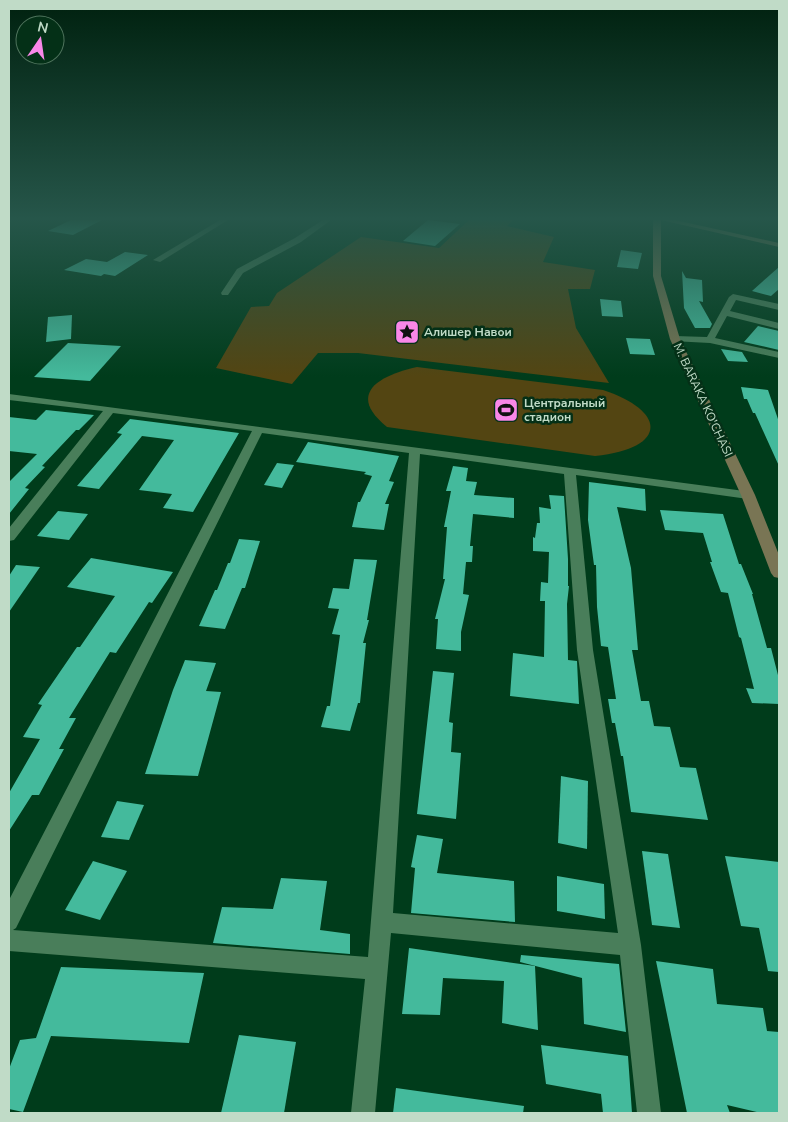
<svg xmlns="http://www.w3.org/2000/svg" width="788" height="1122" font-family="'Nunito Sans',sans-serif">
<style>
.green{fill:#534512}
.building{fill:#44ba9c}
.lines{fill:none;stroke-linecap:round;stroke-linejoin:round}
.street{fill:#497e5a;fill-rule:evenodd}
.secondary{fill:#797554;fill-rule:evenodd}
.labels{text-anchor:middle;stroke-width:5;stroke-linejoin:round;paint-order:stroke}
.far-poi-label{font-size:12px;font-weight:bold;fill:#c0dbc7;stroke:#043017;text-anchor:start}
.far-street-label{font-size:12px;fill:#c0dbc7;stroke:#043017}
</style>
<rect width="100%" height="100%" fill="#003c1b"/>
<!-- green -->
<g class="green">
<path d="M469 220H513L507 226 554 237 543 262 595 270 590 289H568L576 328 609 383 358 353H318L292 384 216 368 251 307 269 306 277 293 361 237 439 248Z"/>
<path d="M417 367 603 390C669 412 666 449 595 456L387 427C345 393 381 375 417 367Z"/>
</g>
<!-- building -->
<g class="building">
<path d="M71 220H102L73 235 48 231Z"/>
<path d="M428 220 460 224 435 246 403 241Z"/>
<path d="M621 250 642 253 638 269 617 267Z"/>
<path d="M125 252 148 255 115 276 104 274 101 276 64 270 86 259 107 262Z"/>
<path d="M779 267V289L771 296 752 291Z"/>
<path d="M682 271 686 278 702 280 703 302 699 301 712 324 710 328H695L684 308Z"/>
<path d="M600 299 621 301 623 317 602 316Z"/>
<path d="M72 315 71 339 46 342 48 317Z"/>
<path d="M758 326 779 331V350L744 342Z"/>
<path d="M626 338 650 339 655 355 630 354Z"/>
<path d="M68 343 121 346 90 381 34 377Z"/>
<path d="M721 349 742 352 748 362 728 361Z"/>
<path d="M741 387 768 390 779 422V466L755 413H753L747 399H744Z"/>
<path d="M46 410 94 415 79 430H76L42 466 45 467 25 488 29 489 9 514V482L37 454 9 451V417L36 420Z"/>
<path d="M130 419 239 433 193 512 163 508 172 494 139 490 174 440 142 436 99 489 77 486 122 434 117 433Z"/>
<path d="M308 442 399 456 389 481 394 482 385 504H389L384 530 352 527 358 502H360L372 476 364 474 366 472 296 462Z"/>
<path d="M277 463 294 465 282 488 264 485Z"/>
<path d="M453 466 468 468 466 481 477 482 474 495 514 498V518L473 514 470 546H473L472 562H466L463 594 469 595 461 632V651L436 649 438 619H435L445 579H443L447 527H444L451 491H446Z"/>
<path d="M589 482 645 489 646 511 617 507 631 568 638 650H632L641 701H649L654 726 670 727 680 767 696 768 708 820 631 812 623 756H621L615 723H612L608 699H616L608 647 601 646 597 607 596 565H594L588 520Z"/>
<path d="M549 495 564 496 568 559V586H569L567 604 568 660 577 661 579 704 510 696 513 653 544 657 545 601H540L541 582 548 583 549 552 533 551V537L535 538 537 523H540L539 507 551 509Z"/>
<path d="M660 510 723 514 739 564H741L753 594H752L767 648H771L779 679V704L752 703 746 688 754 689 741 638 739 637 728 593 721 592 710 562H712L703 533 665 530Z"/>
<path d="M58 511 88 514 69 540 37 536Z"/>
<path d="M239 539 260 541 245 588H242L225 629 199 626 215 590H217L228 563H230Z"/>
<path d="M91 558 173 572 152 603 149 602 116 653 110 652 69 718H76L59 749H64L39 795H32L9 831V793L40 739 23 737 42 705 38 704 77 647H80L115 596 67 587Z"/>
<path d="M354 559 377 560 367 620H369L363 643H366L360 703H358L350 731 321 727 327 706H330L340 635 332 634 339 609 328 608 333 588 349 589Z"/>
<path d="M16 565 40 567 9 612V576Z"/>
<path d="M185 660 216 663 206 691 221 692 198 776 145 774 173 690Z"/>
<path d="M433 671 454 673 449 722 453 723 451 752 461 753 456 819 417 814Z"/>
<path d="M561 776 588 781 587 849 558 843Z"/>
<path d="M117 801 144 805 129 840 101 837Z"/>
<path d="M417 835 443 839 437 873 514 881 515 922 411 913 415 868 411 867Z"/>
<path d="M642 851 668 854 680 928 652 925Z"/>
<path d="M725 856 779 862V972L768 971 759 928 741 926Z"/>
<path d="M93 861 127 871 100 920 65 910Z"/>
<path d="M557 876 604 884 605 919 557 911Z"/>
<path d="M281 878 327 881 320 930 350 934V954L213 943 222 907 273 909Z"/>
<path d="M409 948 535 966 538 1030 502 1023 504 981 443 978 440 1015 402 1014Z"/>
<path d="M521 955 619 964 626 1032 584 1024 582 978 520 962Z"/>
<path d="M656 961 713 969 717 1004 763 1008 767 1031 779 1032V1113H761L727 1105 730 1113H687Z"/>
<path d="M61 967 204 973 189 1043 51 1036 23 1112 9 1109V1069L20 1040 36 1038Z"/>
<path d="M239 1035 296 1042 284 1113H221Z"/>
<path d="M541 1045 628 1056 632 1113H603L601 1094 546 1084Z"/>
<path d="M396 1088 524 1106 523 1113H393Z"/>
</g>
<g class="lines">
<!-- street -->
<g class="street">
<path d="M220 220H228L160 262 153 260Z"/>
<path d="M323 220H331L301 242 243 273 228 295H222L221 293 237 269 295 238Z"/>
<path d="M733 294 779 304V310L736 300 730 311 779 323V329L727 316 715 338 779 352V358L710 343 672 341V337L675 336 707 337 729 297Z"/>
<path d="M9 394 752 492 754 495 748 499 576 475 593 650 641 945 661 1113H637L620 955 391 933 375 1113H351L365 979 9 951V900L252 431 113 413 14 540 9 541V528L103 411 9 400ZM262 433 409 453 368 957 13 930 16 928ZM420 454 564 474 577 650 618 933 393 913Z"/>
</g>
<!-- secondary -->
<g class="secondary">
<path d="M653 220H661V276L680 339 755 495 779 555V578L774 577 771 573 741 495 670 339 653 276Z"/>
<path d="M661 220H675L779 243V247Z"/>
</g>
</g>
<!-- sky -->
<linearGradient id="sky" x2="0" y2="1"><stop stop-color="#00210f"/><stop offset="0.58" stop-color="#26564a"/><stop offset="1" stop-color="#26564a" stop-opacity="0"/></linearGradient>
<rect width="788" height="377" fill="url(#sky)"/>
<!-- icons -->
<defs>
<symbol id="sight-square" viewBox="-11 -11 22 22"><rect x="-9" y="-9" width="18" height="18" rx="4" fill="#f987e8" stroke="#043017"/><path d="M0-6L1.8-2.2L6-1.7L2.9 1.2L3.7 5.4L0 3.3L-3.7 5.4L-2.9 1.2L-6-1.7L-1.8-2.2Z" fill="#111"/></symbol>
<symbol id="stadium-square" viewBox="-11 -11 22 22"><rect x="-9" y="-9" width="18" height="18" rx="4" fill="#f987e8" stroke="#043017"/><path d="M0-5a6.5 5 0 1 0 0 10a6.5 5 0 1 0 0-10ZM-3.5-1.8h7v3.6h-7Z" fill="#111"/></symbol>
</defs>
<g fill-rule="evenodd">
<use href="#sight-square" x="393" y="318" width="28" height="28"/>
<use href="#stadium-square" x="492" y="396" width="28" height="28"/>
</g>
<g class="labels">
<!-- far-poi labels -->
<g class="far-poi-label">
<text x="424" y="336">Алишер Навои</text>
<text x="524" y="407">Центральный<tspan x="524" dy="14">стадион</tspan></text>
</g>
<!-- far-street labels -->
<g class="far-street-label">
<text transform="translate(703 400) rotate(65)" y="4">M. BARAKA KO'CHASI</text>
</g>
</g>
<!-- border -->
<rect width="788" height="1122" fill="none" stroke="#c0dbc7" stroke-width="20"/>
<!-- north arrow -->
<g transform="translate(40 40) rotate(13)"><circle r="24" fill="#043017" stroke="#4f745d"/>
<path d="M0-4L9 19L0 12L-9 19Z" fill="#f987e8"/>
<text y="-8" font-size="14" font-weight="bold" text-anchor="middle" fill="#c0dbc7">N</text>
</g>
</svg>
